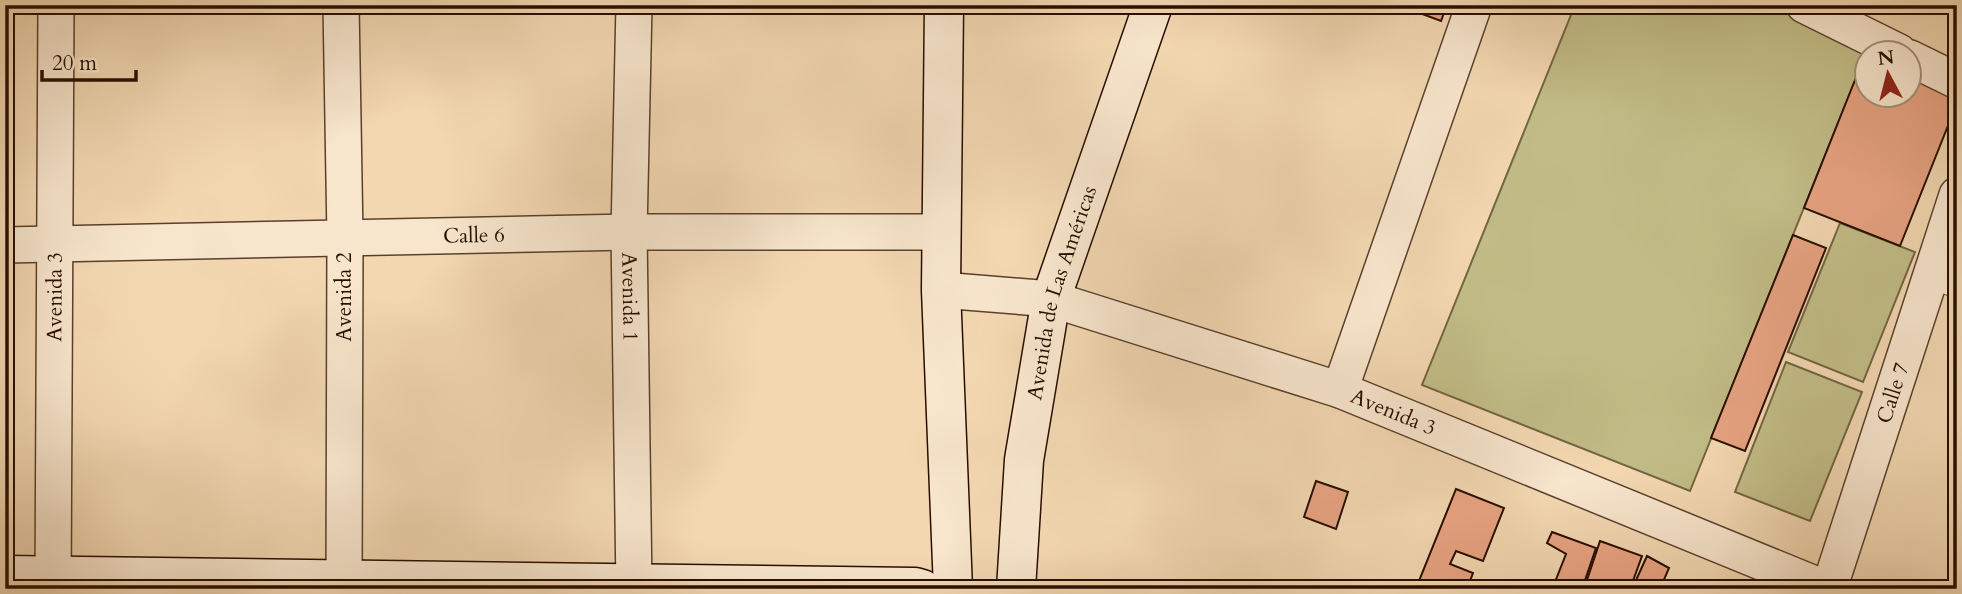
<svg xmlns="http://www.w3.org/2000/svg" width="1962" height="594" font-family="Cardo,serif">
<style>
.green{fill:#c1bc87;stroke:#746544;stroke-width:2}
.building{fill:#e7a382;stroke:#280e00;stroke-width:2}
.lines{fill:none;stroke-linecap:round;stroke-linejoin:round}
.lane-casing{stroke:#5a402c;stroke-width:20}
.street-casing{stroke:#5a402c;stroke-width:38}
.secondary-casing{stroke:#280e00;stroke-width:41}
.lane{stroke:#f7e5cc;stroke-width:18}
.street{stroke:#f7e5cc;stroke-width:35}
.secondary{stroke:#f7e5cc;stroke-width:38}
.labels{text-anchor:middle;stroke-width:7;stroke-linejoin:round;paint-order:stroke}
.street-label{font-size:21px;fill:#280e00;stroke:#f7e5cc}
</style>
<rect width="100%" height="100%" fill="#f2d7b1"/>
<filter id="stains"><feTurbulence type="fractalNoise" baseFrequency=".00286" numOctaves="4"/><feColorMatrix values="0 0 0 0 .2 0 0 0 0 .09 0 0 0 0 .02 0 0 0 .5 -.17"/></filter>
<radialGradient id="worn" r=".72"><stop offset=".6" stop-color="#630" stop-opacity="0"/><stop offset="1" stop-color="#630" stop-opacity=".3"/></radialGradient>
<!-- green -->
<g class="green">
<path d="M1575 5H1766L1869 46 1690 491 1422 385Z"/>
<path d="M1840 223 1915 252 1863 382 1788 352Z"/>
<path d="M1786 362 1862 392 1810 521 1735 492Z"/>
</g>
<!-- building -->
<g class="building">
<path d="M1398 5H1447L1441 21Z"/>
<path d="M1863 60 1868 62V94H1910V78L1957 97V103L1900 246 1804 208Z"/>
<path d="M1793 235 1826 248 1745 451 1711 438Z"/>
<path d="M1316 481 1348 492 1336 529 1304 517Z"/>
<path d="M1456 489 1504 508 1483 561 1456 551 1450 564 1473 573 1467 589H1425L1417 586Z"/>
<path d="M1552 532 1596 548 1582 589H1570L1555 582 1566 554 1547 543Z"/>
<path d="M1600 541 1642 556 1630 589H1584Z"/>
<path d="M1647 556 1669 568 1660 589H1632Z"/>
<path d="M1913 581 1931 589H1910Z"/>
</g>
<g class="lines">
<defs>
<path id="lane" d="M1931 279 1957 289"/>
<g id="street">
<path d="M341 5 345 238 344 589"/>
<path id="s1" d="M634 5 629 232 634 589"/>
<path d="M1804 5 1899 52"/>
<path d="M1910 58 1957 81"/>
<path id="s2" d="M5 245 629 232H942"/>
<path id="s3" d="M941 290 1051 299 1340 390 1827 589"/>
<path d="M1340 390 1474 5"/>
<path id="s4" d="M53 589 56 5"/>
<path id="s5" d="M1829 589 1957 195"/>
</g>
<g id="secondary">
<path d="M944 5 941 290 953 589"/>
<path d="M5 575 915 587 922 589"/>
<path id="s6" d="M1016 589 1024 460 1051 299 1153 5"/>
</g>
</defs>
<!-- lane casing -->
<use href="#lane" class="lane-casing"/>
<!-- street casing -->
<use href="#street" class="street-casing"/>
<!-- secondary casing -->
<use href="#secondary" class="secondary-casing"/>
<!-- lane -->
<use href="#lane" class="lane"/>
<!-- street -->
<use href="#street" class="street"/>
<!-- secondary -->
<use href="#secondary" class="secondary"/>
</g>
<g class="labels">
<!-- street labels -->
<g class="street-label">
<text dy="7" stroke="none"><textPath href="#s2" startOffset="469">Calle 6</textPath></text>
<text dy="7" stroke="none"><textPath href="#s6" startOffset="301">Avenida de Las Américas</textPath></text>
<text dy="7" stroke="none"><textPath href="#s4" startOffset="292">Avenida 3</textPath></text>
<text transform="translate(344 297) rotate(-90)" y="7">Avenida 2</text>
<text dy="7" stroke="none"><textPath href="#s1" startOffset="292">Avenida 1</textPath></text>
<text dy="7" stroke="none"><textPath href="#s5" startOffset="206">Calle 7</textPath></text>
<text dy="7" stroke="none"><textPath href="#s3" startOffset="471">Avenida 3</textPath></text>
</g>
</g>
<!-- margin -->
<rect width="1962" height="594" fill="none" stroke="#f2d7b1" stroke-width="28"/>
<rect x="7" y="7" width="1948" height="580" fill="none" stroke="#280e00" stroke-width="3.5"/>
<rect x="14" y="14" width="1934" height="566" fill="none" stroke="#280e00" stroke-width="2"/>
<!-- north arrow -->
<g transform="translate(1888 74) rotate(353)"><circle r="33" fill="#f7e5cc" stroke="#a48f7a" stroke-width="2"/>
<path d="M0-5L12 26L0 18L-12 26Z" fill="#8f2418"/>
<text y="-10" font-size="19" font-weight="bold" text-anchor="middle" fill="#280e00">N</text>
</g>
<!-- scale -->
<path d="M42 70v10h94v-10" fill="none" stroke="#280e00" stroke-width="3.5"/>
<text x="52" y="70" font-size="21" fill="#280e00" stroke="#f7e5cc" stroke-width="5" paint-order="stroke">20 m</text>
<rect width="100%" height="100%" filter="url(#stains)"/>
<rect width="100%" height="100%" fill="url(#worn)"/>
</svg>
